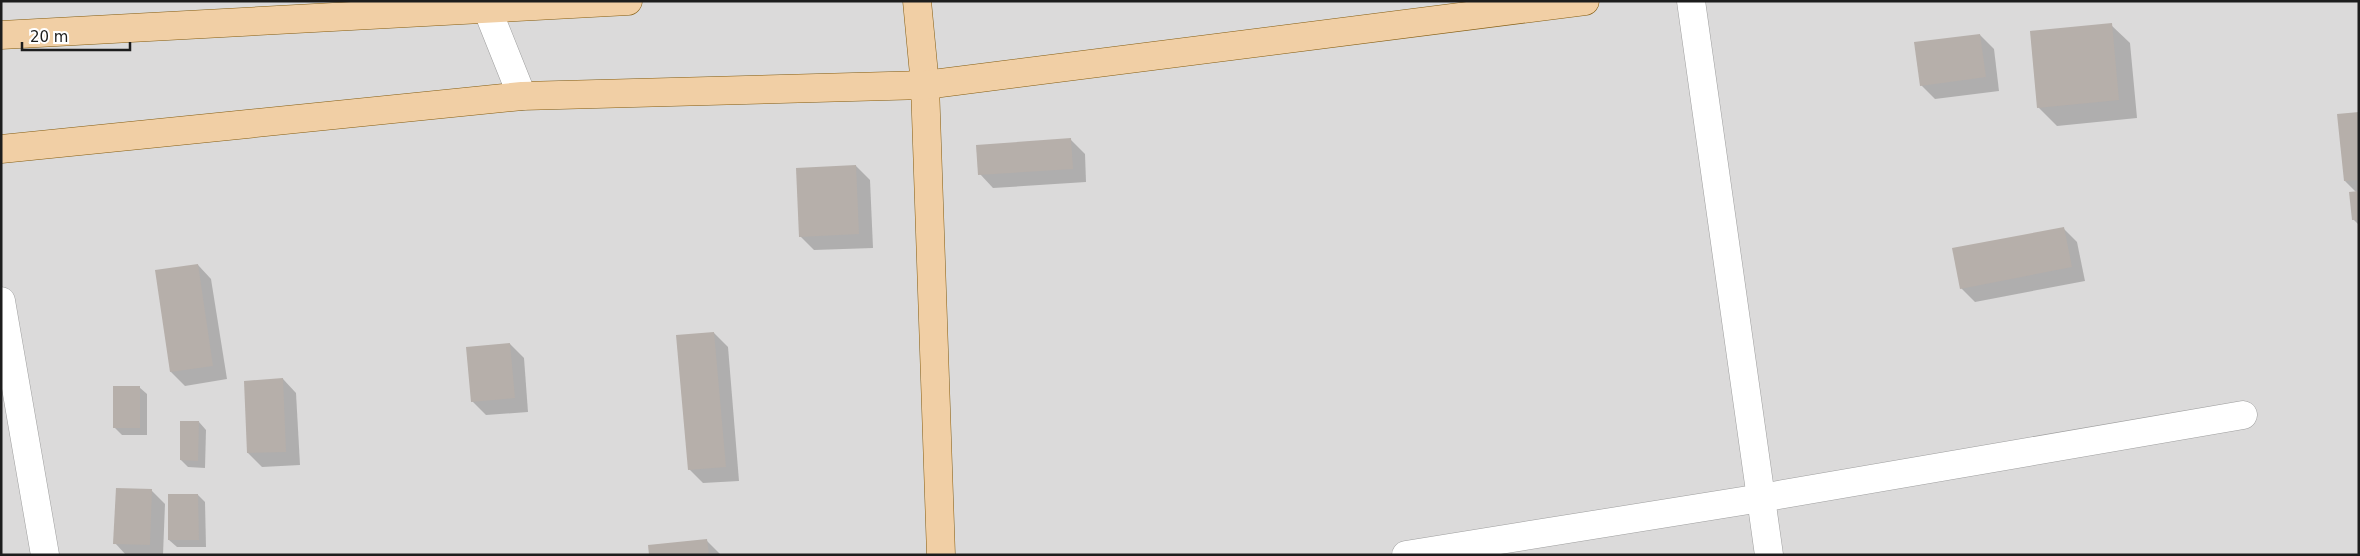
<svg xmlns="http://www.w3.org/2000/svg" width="2360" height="556" font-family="'DejaVu Sans',sans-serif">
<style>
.residential{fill:#dbdada}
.shadow{fill:#0003}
.building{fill:#b6afaa}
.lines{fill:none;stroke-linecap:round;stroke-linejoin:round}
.minor-casing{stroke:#9e9e9e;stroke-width:29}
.major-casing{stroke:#855d11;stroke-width:29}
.minor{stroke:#fff;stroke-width:28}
.major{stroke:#f1cfa5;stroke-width:28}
</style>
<rect width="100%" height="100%" fill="#edeae4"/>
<!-- residential -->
<rect class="residential" x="1" y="1" width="2358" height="554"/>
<!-- shadow -->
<g class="shadow">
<path d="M2111 25 2130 43 2137 118 2057 126 2038 107Z"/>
<path d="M1980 35 1994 49 1999 91 1935 99 1921 85Z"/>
<path d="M2359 114V225L2353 219 2357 193 2345 181Z"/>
<path d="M1071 140 1085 154 1086 182 993 188 980 174Z"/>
<path d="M856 166 870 180 873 248 814 250 800 236Z"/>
<path d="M2063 228 2077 242 2085 281 1975 302 1961 288Z"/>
<path d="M198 265 211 279 227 379 185 386 171 372Z"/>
<path d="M714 333 728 347 739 481 703 483 689 469Z"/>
<path d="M510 344 524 358 528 412 486 415 472 401Z"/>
<path d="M283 379 296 393 300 465 262 467 248 453Z"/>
<path d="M139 387 147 394V435H122L115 428Z"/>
<path d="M199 422 206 430 205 468 188 467 181 460Z"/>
<path d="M151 490 165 504 163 555H126L115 543Z"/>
<path d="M198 495 205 502 206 547H177L169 540Z"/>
<path d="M707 541 721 555H650Z"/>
</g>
<!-- building -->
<g class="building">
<path d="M2112 23 2119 100 2037 108 2030 31Z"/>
<path d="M1980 34 1986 77 1920 86 1914 42Z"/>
<path d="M2359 112V180L2344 181 2337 114Z"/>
<path d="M1071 138 1073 169 978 175 976 145Z"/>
<path d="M856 165 859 234 799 237 796 168Z"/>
<path d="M2359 191V220H2352L2349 192Z"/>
<path d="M2064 227 2072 267 1960 289 1952 248Z"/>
<path d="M198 264 213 366 170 372 155 270Z"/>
<path d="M714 332 726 467 688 470 676 335Z"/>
<path d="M510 343 515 398 471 402 466 347Z"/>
<path d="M283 378 286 452 247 453 244 381Z"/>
<rect x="113" y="386" width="27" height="42"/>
<path d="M180 421H199L198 461 180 460Z"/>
<path d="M116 488 152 489 150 545 113 544Z"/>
<path d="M168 494H198L199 540H168Z"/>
<path d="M707 539 709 555H649L648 545Z"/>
</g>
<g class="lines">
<defs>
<g id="minor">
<path d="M484 1 522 96"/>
<path d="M1691 1 1769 555"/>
<path d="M1 301 45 555"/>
<path d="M1406 555 1761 498 2243 415"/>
</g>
<g id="major">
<path d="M917 1 925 85 941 555"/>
<path d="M1 35 628 1"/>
<path d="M1 149 522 96 925 85 1585 1"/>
</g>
</defs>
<!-- minor casing -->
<use href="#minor" class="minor-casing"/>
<!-- major casing -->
<use href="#major" class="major-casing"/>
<!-- minor -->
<use href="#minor" class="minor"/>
<!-- major -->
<use href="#major" class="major"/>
</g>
<!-- border -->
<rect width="2360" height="556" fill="none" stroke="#1d1d1d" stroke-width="5"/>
<!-- scale -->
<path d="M22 42v8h108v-8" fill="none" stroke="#1d1d1d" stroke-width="2.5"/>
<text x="30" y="42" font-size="15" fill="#1d1d1d" stroke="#ffffff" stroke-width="4" paint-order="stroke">20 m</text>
</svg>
